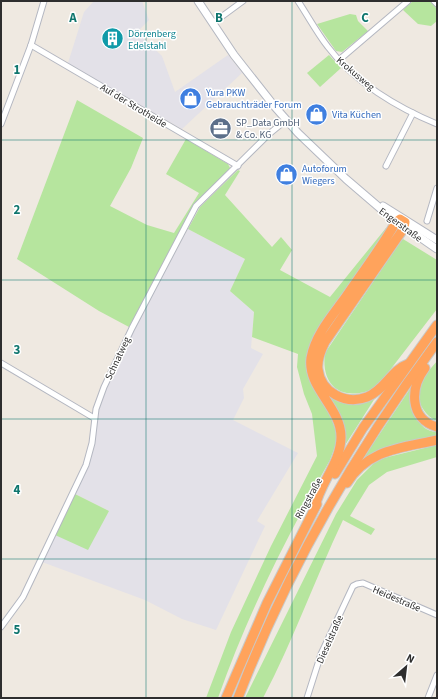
<svg xmlns="http://www.w3.org/2000/svg" width="438" height="699" font-family="'Source Sans 3',sans-serif">
<style>
.industrial{fill:#e3e1e8}
.green{fill:#b6e59e}
.lines{fill:none;stroke-linecap:round;stroke-linejoin:round}
.street-casing{stroke:#b4b7c1;stroke-width:7}
.secondary-casing{stroke:#b4b7c1;stroke-width:9}
.highway-casing{stroke:#c9c9c9;stroke-width:11}
.street{stroke:#fff;stroke-width:5}
.secondary{stroke:#fff;stroke-width:7}
.highway{stroke:#ffa35c;stroke-width:9}
.grid{fill:none;stroke:#0f766e;stroke-width:1;stroke-opacity:0.55}
.labels{text-anchor:middle;stroke-width:3;stroke-linejoin:round;paint-order:stroke}
.culture-label{font-size:10px;fill:#0d838f;stroke:#fff;text-anchor:start}
.street-label{font-size:10px;fill:#2e2e2e;stroke:#fff}
.shop-label{font-size:10px;fill:#366cbe;stroke:#fff;text-anchor:start}
.service-label{font-size:10px;fill:#4e5e75;stroke:#fff;text-anchor:start}
.grid-label{font-size:13px;text-anchor:middle;font-weight:bold;fill:#0f766e;stroke:#fff;stroke-width:3;stroke-linejoin:round;paint-order:stroke}
</style>
<rect width="100%" height="100%" fill="#efe9e1"/>
<!-- industrial -->
<g class="industrial">
<path d="M94 1H142L149 20 137 32 162 56 175 92 228 55 242 73 182 129 68 63 84 12Z"/>
<path d="M188 229 245 259 230 291 254 312 251 348 263 354 243 389 244 398 233 420 298 453 257 521 265 526 216 630 182 619 145 600 42 562 55 535 109 511 75 494 93 452 99 405 109 379 134 329Z"/>
</g>
<!-- green -->
<g class="green">
<path d="M413 1H430L437 9V21L431 26 418 24 403 10Z"/>
<path d="M350 14 356 15 358 21 368 31 342 52 336 51 317 24Z"/>
<path d="M329 55 341 68 320 87 307 73Z"/>
<path d="M77 100 143 138 131 168 110 206 147 225 174 233 199 193 166 174 186 139 228 164 230 168 195 204 129 327 99 311 17 259Z"/>
<path d="M238 170 240 171 225 195 272 247 281 237 292 250 280 270 330 297 386 228 388 229 315 334C295 374 316 384 331 418 333 423 336 430 337 435 337 443 333 452 330 460 287 536 247 615 218 698H206L231 632 271 546 317 456 312 414 304 394 297 367 298 354 252 337 254 312 230 291 245 259 188 229 200 207Z"/>
<path d="M393 232 395 233 324 336C320 343 316 350 316 357 314 377 328 401 350 403 360 404 369 399 377 395L342 450C350 398 297 390 321 337Z"/>
<path d="M403 239 437 260V309L377 387C346 403 320 389 325 353L394 251 393 249Z"/>
<path d="M437 361V421C423 415 415 399 420 384 424 376 431 368 437 361Z"/>
<path d="M412 386C410 404 415 431 437 432V437L362 460Z"/>
<path d="M437 445V457L387 472 369 485 350 516 375 529 371 535 343 520C315 579 293 641 263 698H245L336 514 357 480 374 463 384 458Z"/>
<path d="M75 494 109 511 88 550 55 535Z"/>
</g>
<g class="lines">
<defs>
<g id="street">
<path d="M298 1C308 16 317 33 328 47 354 82 398 108 437 124"/>
<path d="M434 1 437 4"/>
<path d="M213 23 243 1"/>
<path d="M31 45 238 166"/>
<path d="M339 60 408 1"/>
<path d="M1 124 31 45 44 1"/>
<path d="M386 166 413 113"/>
<path d="M427 221 437 188"/>
<path d="M1 363 94 418"/>
<path d="M1 627 23 597 86 465 92 443 96 409 104 387 132 328 196 206 269 134 286 120"/>
<path d="M307 698 321 654 353 586 357 584 363 583 437 615"/>
<path d="M428 698 437 675"/>
</g>
<g id="secondary">
<path d="M198 1 234 55 275 107 298 133 346 179 388 215 437 249"/>
<path d="M383 206 437 240"/>
</g>
<g id="highway">
<path d="M425 368C410 388 409 419 437 427"/>
<path d="M335 474 363 428 437 325"/>
<path d="M347 483C368 449 402 448 437 440"/>
<path d="M315 507C320 483 341 462 341 437 341 407 307 388 311 358 315 335 332 316 345 298 362 273 381 248 396 222L400 219 405 222 404 228 325 342C321 350 317 360 318 369 321 393 346 405 367 397 385 390 391 370 408 364"/>
<path d="M226 698 267 603 317 504"/>
<path d="M238 698C287 570 355 452 437 342"/>
</g>
</defs>
<!-- street casing -->
<use href="#street" class="street-casing"/>
<!-- secondary casing -->
<use href="#secondary" class="secondary-casing"/>
<!-- highway casing -->
<use href="#highway" class="highway-casing"/>
<!-- street -->
<use href="#street" class="street"/>
<!-- secondary -->
<use href="#secondary" class="secondary"/>
<!-- highway -->
<use href="#highway" class="highway"/>
</g>
<!-- grid -->
<path class="grid" d="M146 1V698M292 1V698M1 140H437M1 280H437M1 419H437M1 559H437"/>
<!-- icons -->
<defs>
<symbol id="building-disc" viewBox="-11 -11 22 22"><circle r="9.5" fill="#0f9aa8" stroke="#fff"/><path d="M-4-6H4V6H1V3H-1V6H-4ZM-2.5-4.3h1.7v1.8h-1.7ZM.8-4.3h1.7v1.8H.8ZM-2.5-1h1.7V.8h-1.7ZM.8-1h1.7V.8H.8Z" fill="#fff"/></symbol>
<symbol id="shop-disc" viewBox="-11 -11 22 22"><circle r="9.5" fill="#3f7fe0" stroke="#fff"/><path d="M-5-2.5h2.3a2.7 3.5 0 0 1 5.4 0H5L5.5 6h-11ZM-1.5-2.5h3a1.5 2.3 0 0 0-3 0Z" fill="#fff"/></symbol>
<symbol id="office-disc" viewBox="-11 -11 22 22"><circle r="9.5" fill="#5c6f8a" stroke="#fff"/><path d="M-6-3h4V-5.5h4V-3h4V5H-6ZM-1-4.5V-3h2v-1.5ZM-6 0V1H6V0Z" fill="#fff"/></symbol>
</defs>
<g fill-rule="evenodd">
<use href="#building-disc" x="100" y="26" width="25" height="25"/>
<use href="#shop-disc" x="178" y="86" width="25" height="25"/>
<use href="#shop-disc" x="304" y="102" width="25" height="25"/>
<use href="#office-disc" x="208" y="116" width="25" height="25"/>
<use href="#shop-disc" x="274" y="162" width="25" height="25"/>
</g>
<g class="labels">
<!-- culture labels -->
<g class="culture-label">
<text x="128" y="37">Dörrenberg<tspan x="128" dy="12">Edelstahl</tspan></text>
</g>
<!-- street labels -->
<g class="street-label">
<text transform="translate(356 73) rotate(40)" y="4">Krokusweg</text>
<text transform="translate(134 105) rotate(31)" y="4">Auf der Strotheide</text>
<text transform="translate(401 224) rotate(36)" y="4">Engerstraße</text>
<text transform="translate(117 358) rotate(-65)" y="4">Schnatweg</text>
<text transform="translate(308 498) rotate(-61)" y="4">Ringstraße</text>
<text transform="translate(397 598) rotate(23)" y="4">Heidestraße</text>
<text transform="translate(329 639) rotate(-66)" y="4">Dieselstraße</text>
</g>
<!-- shop labels -->
<g class="shop-label">
<text x="206" y="96">Yura PKW<tspan x="206" dy="12">Gebrauchträder Forum</tspan></text>
<text x="332" y="118">Vita Küchen</text>
<text x="302" y="172">Autoforum<tspan x="302" dy="12">Wiegers</tspan></text>
</g>
<!-- service labels -->
<g class="service-label">
<text x="236" y="126">SP_Data GmbH<tspan x="236" dy="12">&amp; Co. KG</tspan></text>
</g>
</g>
<g class="grid-label">
<text x="73" y="22">A</text>
<text x="219" y="22">B</text>
<text x="365" y="22">C</text>
<text x="17" y="74">1</text>
<text x="17" y="214">2</text>
<text x="17" y="354">3</text>
<text x="17" y="494">4</text>
<text x="17" y="634">5</text>
</g>
<!-- border -->
<rect width="438" height="699" fill="none" stroke="#2e2e2e" stroke-width="4"/>
<!-- north arrow -->
<g transform="translate(406 667) rotate(28)" stroke="#ffffff" stroke-width="3" paint-order="stroke">
<path d="M0-3L7 15L0 10L-7 15Z" fill="#2e2e2e"/>
<text y="-6" font-size="11" font-weight="bold" text-anchor="middle" fill="#2e2e2e">N</text>
</g>
</svg>
